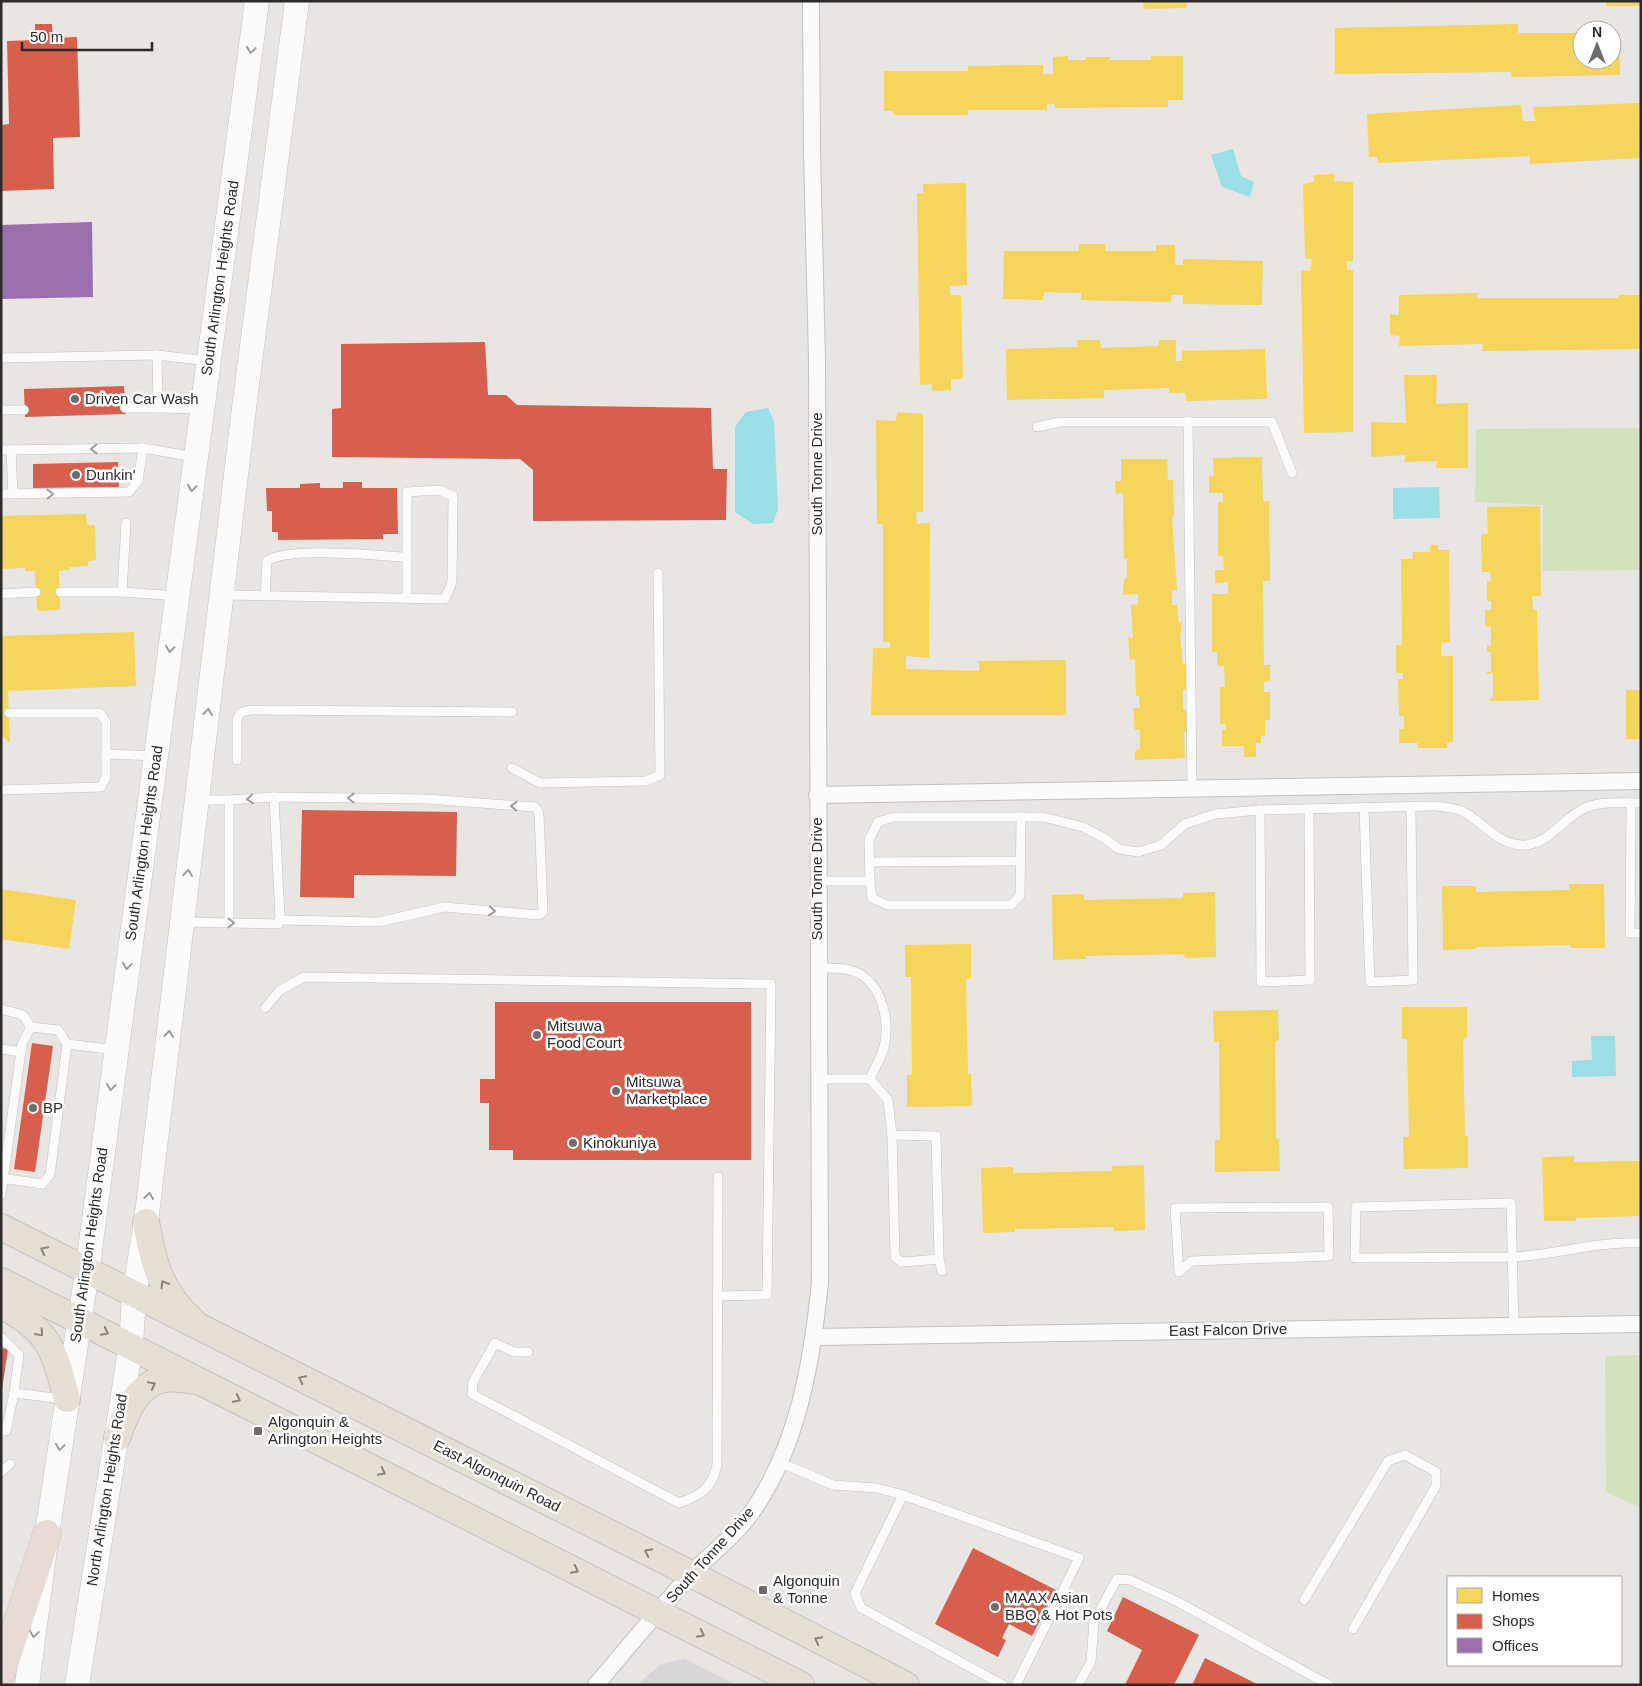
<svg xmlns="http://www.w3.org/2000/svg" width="1642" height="1686" font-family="Arial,sans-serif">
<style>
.industrial{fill:#d8d6d9}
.green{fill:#d1e2bd}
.water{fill:#9adee6}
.homes{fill:#f6d55c}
.shops{fill:#d6604d}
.offices{fill:#9970ab}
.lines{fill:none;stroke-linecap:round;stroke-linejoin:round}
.lane-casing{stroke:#c3c2c2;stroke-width:10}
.street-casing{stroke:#c3c2c2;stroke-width:18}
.secondary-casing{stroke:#c3c2c2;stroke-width:25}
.primary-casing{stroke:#c5c3c2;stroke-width:28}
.highway-casing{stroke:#c5c3c2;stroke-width:29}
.lane{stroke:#fcfbfb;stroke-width:9}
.street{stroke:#fcfbfb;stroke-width:16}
.secondary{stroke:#fcfbfb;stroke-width:24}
.primary{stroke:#e5dfd5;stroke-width:26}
.highway{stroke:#e8dbd5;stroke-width:28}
.oneway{stroke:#9e9d9d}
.oneway2{stroke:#888580}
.poi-dot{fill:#6d6c6b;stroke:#fff;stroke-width:2}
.labels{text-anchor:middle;stroke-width:5;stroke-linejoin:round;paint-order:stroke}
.street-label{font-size:15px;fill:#2b2b2b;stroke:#fff}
.poi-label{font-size:15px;fill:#2b2b2b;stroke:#fff;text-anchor:start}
</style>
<rect width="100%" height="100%" fill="#e8e5e2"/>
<!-- industrial -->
<path class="industrial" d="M685 1659 737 1685H637L661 1664Z"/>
<!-- green -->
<g class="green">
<path d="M1641 428V570L1543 571V505L1475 502 1476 429Z"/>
<path d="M1641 1355V1508L1606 1492 1605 1356Z"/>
</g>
<!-- water -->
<g class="water">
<path d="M1233 149 1241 176 1254 182 1250 197 1222 187 1211 155Z"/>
<path d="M768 408 774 421 778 509 773 523 753 524 735 512V427L746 412Z"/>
<path d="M1439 487 1440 518 1393 519V488Z"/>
<path d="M1591 1036H1615L1616 1076 1572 1077V1061L1592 1060Z"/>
</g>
<!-- homes -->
<g class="homes">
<path d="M1143 1H1186L1187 8 1144 9Z"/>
<rect x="1606" y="1" width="35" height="5"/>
<path d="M1518 24V33H1582V60H1612V33H1620V75L1512 77 1511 72 1335 74V28Z"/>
<path d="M1068 56V60H1086V57H1110V60H1151V56H1183V100H1168V107L1055 108V104H1047V110H968V115H893V111H884V71H968V66L1043 65V74H1053V57Z"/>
<path d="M1641 103V158L1530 164V156L1378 163 1377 157H1369L1367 114 1521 105 1523 121H1535L1533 107Z"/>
<path d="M1335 174 1334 181 1353 182V261H1347V270H1353V432L1304 433 1301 270 1310 271 1312 259 1305 258 1303 184 1314 182V175Z"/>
<path d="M966 183 967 285 950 286V295H961L963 379H951V390L932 391V384L920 385 917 193H923V184Z"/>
<path d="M1079 244H1105V251H1156V245H1175V265H1183V259L1263 261 1262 305 1183 304V295H1171V302L1081 300V293L1044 292 1043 300 1003 299 1004 251H1079Z"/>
<path d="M1478 293 1477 298H1618L1619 295H1641V349L1482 351 1483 344 1399 346 1400 336 1390 335V314L1399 315V295Z"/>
<path d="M1077 340H1100L1101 348 1159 346V340H1176V361H1182V351L1265 349 1267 399 1186 401V393H1169V388L1104 390V398L1007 400 1006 349 1077 347Z"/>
<path d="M1404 375H1437L1436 404 1468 403V468H1436L1437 461 1404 462 1406 455 1371 457V422L1406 423Z"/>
<path d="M897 412 923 414V512H916L917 524 930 523 929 658 906 656V669L979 671V661L1066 660V715H871L873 648H890V642H883V524H877L876 420 896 421Z"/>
<path d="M1262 457 1263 501H1269L1270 581H1263V593L1264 665H1270V681L1264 682V692H1270V720H1265V736H1261V743H1256V757H1244V746H1222V730H1226V724H1220V687H1225L1224 666H1217V652H1212V594H1228V582L1215 583V570H1224L1223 556H1218V502H1223V493H1209V476H1214L1213 458Z"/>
<path d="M1121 459H1167L1168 480H1173L1174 517H1172L1177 590H1172V605H1177L1179 624 1182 622 1180 638 1183 664H1186L1187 690H1183V710H1187L1189 732H1184L1185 758 1135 760V751L1140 749V730H1135L1133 708H1140L1139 696H1136L1135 659 1130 660 1128 637 1133 638 1131 605 1138 604V594L1123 595 1124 579 1127 578V559H1124L1123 493 1116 494 1115 481H1121Z"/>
<path d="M1540 506 1541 596H1532L1533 610H1537L1539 700 1490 701V698H1493V673L1487 674V672H1491V652H1487V645H1491V627H1485V610H1491V601H1487V581H1491L1490 572H1482L1481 534H1488L1487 507Z"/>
<path d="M86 514 87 525H95L96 560 88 561V566L69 567V570L59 571 60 610 37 611 35 571H25V568L1 569V516Z"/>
<path d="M1430 545H1438V550H1449L1450 642H1441V656H1453V742H1447V748H1418V743H1399V729H1404V716H1399L1398 679H1403V673H1396V645H1402L1401 559H1413V552H1430Z"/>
<path d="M134 632 136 686 8 691 10 743 1 735V636Z"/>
<rect x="1626" y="690" width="15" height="49"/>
<path d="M1569 884H1604L1605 948H1571V945L1476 947V949L1443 950 1442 886H1476V892L1569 890Z"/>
<path d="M1 889 76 900 69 949 1 939Z"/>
<path d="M1215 892 1216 957 1185 958 1184 954 1086 956V959L1053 960 1052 895 1084 894V900L1183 898V893Z"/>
<path d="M971 944V979H966L968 1074H971L972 1106 907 1107V1075H912L911 977H905V945Z"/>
<path d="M1402 1007H1467V1037L1463 1039 1465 1136H1468V1168L1404 1169 1403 1137H1409L1407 1039H1402Z"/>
<path d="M1278 1010 1279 1040 1275 1042 1276 1139H1279L1280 1171 1215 1172V1140H1220L1219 1042H1214L1213 1011Z"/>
<path d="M1574 1156V1162L1641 1161V1216L1576 1218V1221H1544L1542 1157Z"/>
<path d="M1144 1165 1145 1230 1114 1231 1113 1227 1015 1229V1232L983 1233 981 1168 1013 1167V1173L1112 1171V1166Z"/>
</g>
<!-- shops -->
<g class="shops">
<path d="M35 24H52L53 38 77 37 80 137 53 138 54 189 1 191V125L9 124 7 41 35 40Z"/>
<path d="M485 342 488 395H506L517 405 711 408 713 469H727L726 520 533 521V470L520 459 332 457V409L341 408V344Z"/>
<path d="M124 386 126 414 25 417 24 389Z"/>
<path d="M118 462 119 487 33 488V464Z"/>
<path d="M343 482H362V488H397L398 534H383V539L278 540V532H272V511H267L266 488H300V484L320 483V488H343Z"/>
<path d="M302 810 457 812 456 876 354 875V898L300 897Z"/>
<path d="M495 1002H751V1160H513V1150H489V1103H480V1079H495Z"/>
<path d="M32 1043 53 1046 35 1172 14 1169Z"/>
<path d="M1 1348 8 1349 2 1390H1Z"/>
<path d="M973 1548 1056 1590 1032 1636 1009 1624 1002 1638 1006 1640 998 1657 935 1624Z"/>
<path d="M1123 1597 1199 1635 1174 1685H1125L1142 1650 1107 1631Z"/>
<path d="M1205 1658 1259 1685H1192Z"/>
</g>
<!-- offices -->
<path class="offices" d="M92 222 93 297 1 299V225Z"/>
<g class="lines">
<defs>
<g id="lane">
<path d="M1 358 157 355"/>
<path d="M125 408H158"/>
<path d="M201 409 158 408 157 355 209 361"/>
<path d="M1 410H24"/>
<path d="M1188 421 1192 788"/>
<path d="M1037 427 1060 422H1272L1292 473"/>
<path d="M1 450 143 448 195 457"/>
<path d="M11 450 13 494"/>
<path d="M1 494 129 492 138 481 143 448"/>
<path d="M126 523 122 592 177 596"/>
<path d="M60 592H122"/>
<path d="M1 594 36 592"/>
<path d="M223 595 445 599 452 582 453 496 439 490 407 492V599"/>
<path d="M265 596 267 561C288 546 378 556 407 557"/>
<path d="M9 713H100L106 722V754L155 756"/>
<path d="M237 760V720L240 713 250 710 512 712"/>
<path d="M512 768 540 783 646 781 660 775 658 573"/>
<path d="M1 790 101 787 106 777V754"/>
<path d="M274 797 427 799 535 807 539 813 543 912 539 915 444 907 379 922 280 920"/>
<path d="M197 800H229"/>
<path d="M1631 803 1630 933H1641"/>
<path d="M1364 808 1370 982 1413 980 1411 807"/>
<path d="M1260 810 1261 982 1310 980 1309 809"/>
<path d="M869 862 1021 861"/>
<path d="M818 881H870L869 840 878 822 894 817H1043L1083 827 1104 838 1119 849 1138 852 1161 845 1185 824 1215 814 1260 810 1435 806C1444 807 1454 808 1462 811 1484 822 1498 846 1525 845 1551 843 1564 816 1587 807 1604 801 1623 803 1641 803"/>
<path d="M870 881 872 898 887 905H1011L1020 896 1021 817"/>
<path d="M183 922 278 924 280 917 274 797 229 800V923"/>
<path d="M818 968C832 968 847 967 860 974 883 988 890 1022 884 1047 881 1058 874 1069 870 1079"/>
<path d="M265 1008 279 991 304 977 771 984 767 1295 718 1296"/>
<path d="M1 1009 23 1015 31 1027"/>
<path d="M1 1049 21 1052"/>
<path d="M818 1079H870L888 1100 892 1135 936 1136 939 1259 942 1271"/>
<path d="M892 1135 895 1257 902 1262 939 1259"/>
<path d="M1 1178 42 1184 50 1175 67 1044"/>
<path d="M1 1195 22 1044 31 1027 58 1030 67 1044 116 1050"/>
<path d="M1328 1207 1329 1256 1192 1261 1179 1272 1175 1208Z"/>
<path d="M1514 1326 1511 1203 1356 1207 1355 1258 1512 1257C1556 1255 1597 1241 1641 1243"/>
<path d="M1 1337 19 1355 14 1393 63 1399"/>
<path d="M528 1352H514L495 1343 473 1382 472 1394 679 1503C701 1495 712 1489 717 1465L718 1177"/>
<path d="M1 1430 6 1431 14 1393"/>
<path d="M779 1462 833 1485 877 1488 903 1495 1079 1558 1016 1685"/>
<path d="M1 1472 10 1464"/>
<path d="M903 1495 855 1593 861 1608 1003 1685"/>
<path d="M1304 1600 1388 1461 1405 1455 1436 1472V1486L1353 1629"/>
<path d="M1078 1685 1091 1662 1094 1621 1117 1579 1130 1580 1178 1602 1329 1685"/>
</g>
<g id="street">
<path d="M817 795 1641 781"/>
<path d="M815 1337 1641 1324"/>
<path d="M596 1685C627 1648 658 1611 690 1575 709 1555 733 1538 749 1516 798 1449 812 1362 820 1282L817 360 812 152 811 1"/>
</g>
<g id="secondary">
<path d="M27 1685 47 1534 87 1272 257 1"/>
<path d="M77 1685 131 1345 134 1296 146 1222 245 400 297 1"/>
</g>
<g id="primary">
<path d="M146 1222C153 1262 160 1292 192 1320"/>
<path d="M1 1227 691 1574 906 1685"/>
<path d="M1 1281 801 1685"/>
<path d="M1 1305C50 1332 53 1347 67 1399"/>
<path d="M117 1438C125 1415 136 1384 164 1379 174 1377 186 1380 196 1381"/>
</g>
<path id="highway" d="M1 1673 47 1534"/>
</defs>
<!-- lane casing -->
<use href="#lane" class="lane-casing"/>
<!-- street casing -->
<use href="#street" class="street-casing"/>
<!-- secondary casing -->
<use href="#secondary" class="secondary-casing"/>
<!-- primary casing -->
<use href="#primary" class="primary-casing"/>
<!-- highway casing -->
<use href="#highway" class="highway-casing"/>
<!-- lane -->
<use href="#lane" class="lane"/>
<!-- street -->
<use href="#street" class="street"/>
<!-- secondary -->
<use href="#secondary" class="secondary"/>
<!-- primary -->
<use href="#primary" class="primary"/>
<!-- highway -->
<use href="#highway" class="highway"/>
</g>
<!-- one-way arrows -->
<defs><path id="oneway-chevron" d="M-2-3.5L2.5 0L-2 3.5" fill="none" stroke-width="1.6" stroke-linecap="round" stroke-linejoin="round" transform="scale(1.25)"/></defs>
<g class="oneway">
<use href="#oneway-chevron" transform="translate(251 50) rotate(98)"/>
<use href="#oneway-chevron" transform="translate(94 449) rotate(179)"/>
<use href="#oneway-chevron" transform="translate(192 488) rotate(98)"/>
<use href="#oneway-chevron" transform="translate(50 494) rotate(-1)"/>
<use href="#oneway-chevron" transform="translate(170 649) rotate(98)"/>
<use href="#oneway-chevron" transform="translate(208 712) rotate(-83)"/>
<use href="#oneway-chevron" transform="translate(351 798) rotate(-179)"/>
<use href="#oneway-chevron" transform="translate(250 799) rotate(176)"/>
<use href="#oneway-chevron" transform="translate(514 806) rotate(-178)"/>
<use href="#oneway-chevron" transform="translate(188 873) rotate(-83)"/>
<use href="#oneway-chevron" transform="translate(492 911) rotate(5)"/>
<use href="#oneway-chevron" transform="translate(231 923) rotate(1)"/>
<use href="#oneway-chevron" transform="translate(127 966) rotate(98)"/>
<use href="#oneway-chevron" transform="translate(169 1034) rotate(-83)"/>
<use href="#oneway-chevron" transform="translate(111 1087) rotate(97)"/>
<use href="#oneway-chevron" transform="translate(149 1196) rotate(-83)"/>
<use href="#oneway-chevron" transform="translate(60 1447) rotate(98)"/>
<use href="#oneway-chevron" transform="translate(34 1634) rotate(98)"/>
</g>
<g class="oneway2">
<use href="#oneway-chevron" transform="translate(44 1250) rotate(-152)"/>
<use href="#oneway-chevron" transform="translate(164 1284) rotate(-121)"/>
<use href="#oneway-chevron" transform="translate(105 1332) rotate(27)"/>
<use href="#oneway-chevron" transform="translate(40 1333) rotate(49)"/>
<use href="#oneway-chevron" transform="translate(302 1379) rotate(-154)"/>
<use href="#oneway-chevron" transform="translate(152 1385) rotate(-28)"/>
<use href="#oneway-chevron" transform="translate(237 1399) rotate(27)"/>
<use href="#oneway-chevron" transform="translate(382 1472) rotate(27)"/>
<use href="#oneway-chevron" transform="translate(648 1552) rotate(-153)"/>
<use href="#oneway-chevron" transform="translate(575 1570) rotate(27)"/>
<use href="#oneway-chevron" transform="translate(701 1634) rotate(27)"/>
<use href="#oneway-chevron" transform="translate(818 1640) rotate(-153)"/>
</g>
<!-- markers -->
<g class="poi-dot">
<circle cx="75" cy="399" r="5"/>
<circle cx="76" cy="475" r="5"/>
<circle cx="537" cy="1035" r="5"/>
<circle cx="616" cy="1091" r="5"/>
<circle cx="33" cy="1108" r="5"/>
<circle cx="573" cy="1143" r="5"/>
<rect x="253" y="1426" width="10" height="10" rx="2.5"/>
<rect x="758" y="1585" width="10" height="10" rx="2.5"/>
<circle cx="995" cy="1607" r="5"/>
</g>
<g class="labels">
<!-- street labels -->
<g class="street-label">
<text transform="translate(220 278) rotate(-82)" y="5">South Arlington Heights Road</text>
<text transform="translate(817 474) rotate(-90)" y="5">South Tonne Drive</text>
<text transform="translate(144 843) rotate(-82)" y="5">South Arlington Heights Road</text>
<text transform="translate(817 879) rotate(-90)" y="5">South Tonne Drive</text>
<text transform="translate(89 1245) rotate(-82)" y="5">South Arlington Heights Road</text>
<text transform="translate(1228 1330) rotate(-1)" y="5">East Falcon Drive</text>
<text transform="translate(497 1476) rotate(27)" y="5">East Algonquin Road</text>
<text transform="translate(107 1490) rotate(-81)" y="5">North Arlington Heights Road</text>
<text transform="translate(710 1555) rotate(-48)" y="5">South Tonne Drive</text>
</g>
<!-- poi labels -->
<g class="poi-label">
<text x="85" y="404">Driven Car Wash</text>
<text x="86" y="480">Dunkin'</text>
<text x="547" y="1031">Mitsuwa<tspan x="547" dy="17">Food Court</tspan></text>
<text x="626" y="1087">Mitsuwa<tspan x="626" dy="17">Marketplace</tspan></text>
<text x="43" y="1113">BP</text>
<text x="583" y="1148">Kinokuniya</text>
<text x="268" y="1427">Algonquin &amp;<tspan x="268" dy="17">Arlington Heights</tspan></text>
<text x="773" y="1586">Algonquin<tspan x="773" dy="17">&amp; Tonne</tspan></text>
<text x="1005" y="1603">MAAX Asian<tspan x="1005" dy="17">BBQ &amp; Hot Pots</tspan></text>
</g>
</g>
<!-- border -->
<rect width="1642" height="1686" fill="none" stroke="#2b2b2b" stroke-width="5"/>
<!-- legend -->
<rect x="1447" y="1576" width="175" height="90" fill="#ffffff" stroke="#aaaaaa"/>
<rect x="1457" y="1588" width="25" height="15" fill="#f6d55c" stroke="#aaaaaa"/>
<text x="1492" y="1601" font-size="15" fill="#2b2b2b">Homes</text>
<rect x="1457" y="1614" width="25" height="15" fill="#d6604d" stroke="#aaaaaa"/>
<text x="1492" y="1626" font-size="15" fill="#2b2b2b">Shops</text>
<rect x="1457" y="1638" width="25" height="15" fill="#9970ab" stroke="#aaaaaa"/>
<text x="1492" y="1651" font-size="15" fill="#2b2b2b">Offices</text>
<!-- north arrow -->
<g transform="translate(1597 45)"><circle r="24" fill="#ffffff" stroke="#aaaaaa"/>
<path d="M0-4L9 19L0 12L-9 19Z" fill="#6d6c6b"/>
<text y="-8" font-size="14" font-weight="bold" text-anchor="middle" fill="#2b2b2b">N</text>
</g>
<!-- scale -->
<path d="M22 42v8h130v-8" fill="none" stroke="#2b2b2b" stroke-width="2.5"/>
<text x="30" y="42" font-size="15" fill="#2b2b2b" stroke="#ffffff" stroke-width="4" paint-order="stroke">50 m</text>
</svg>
